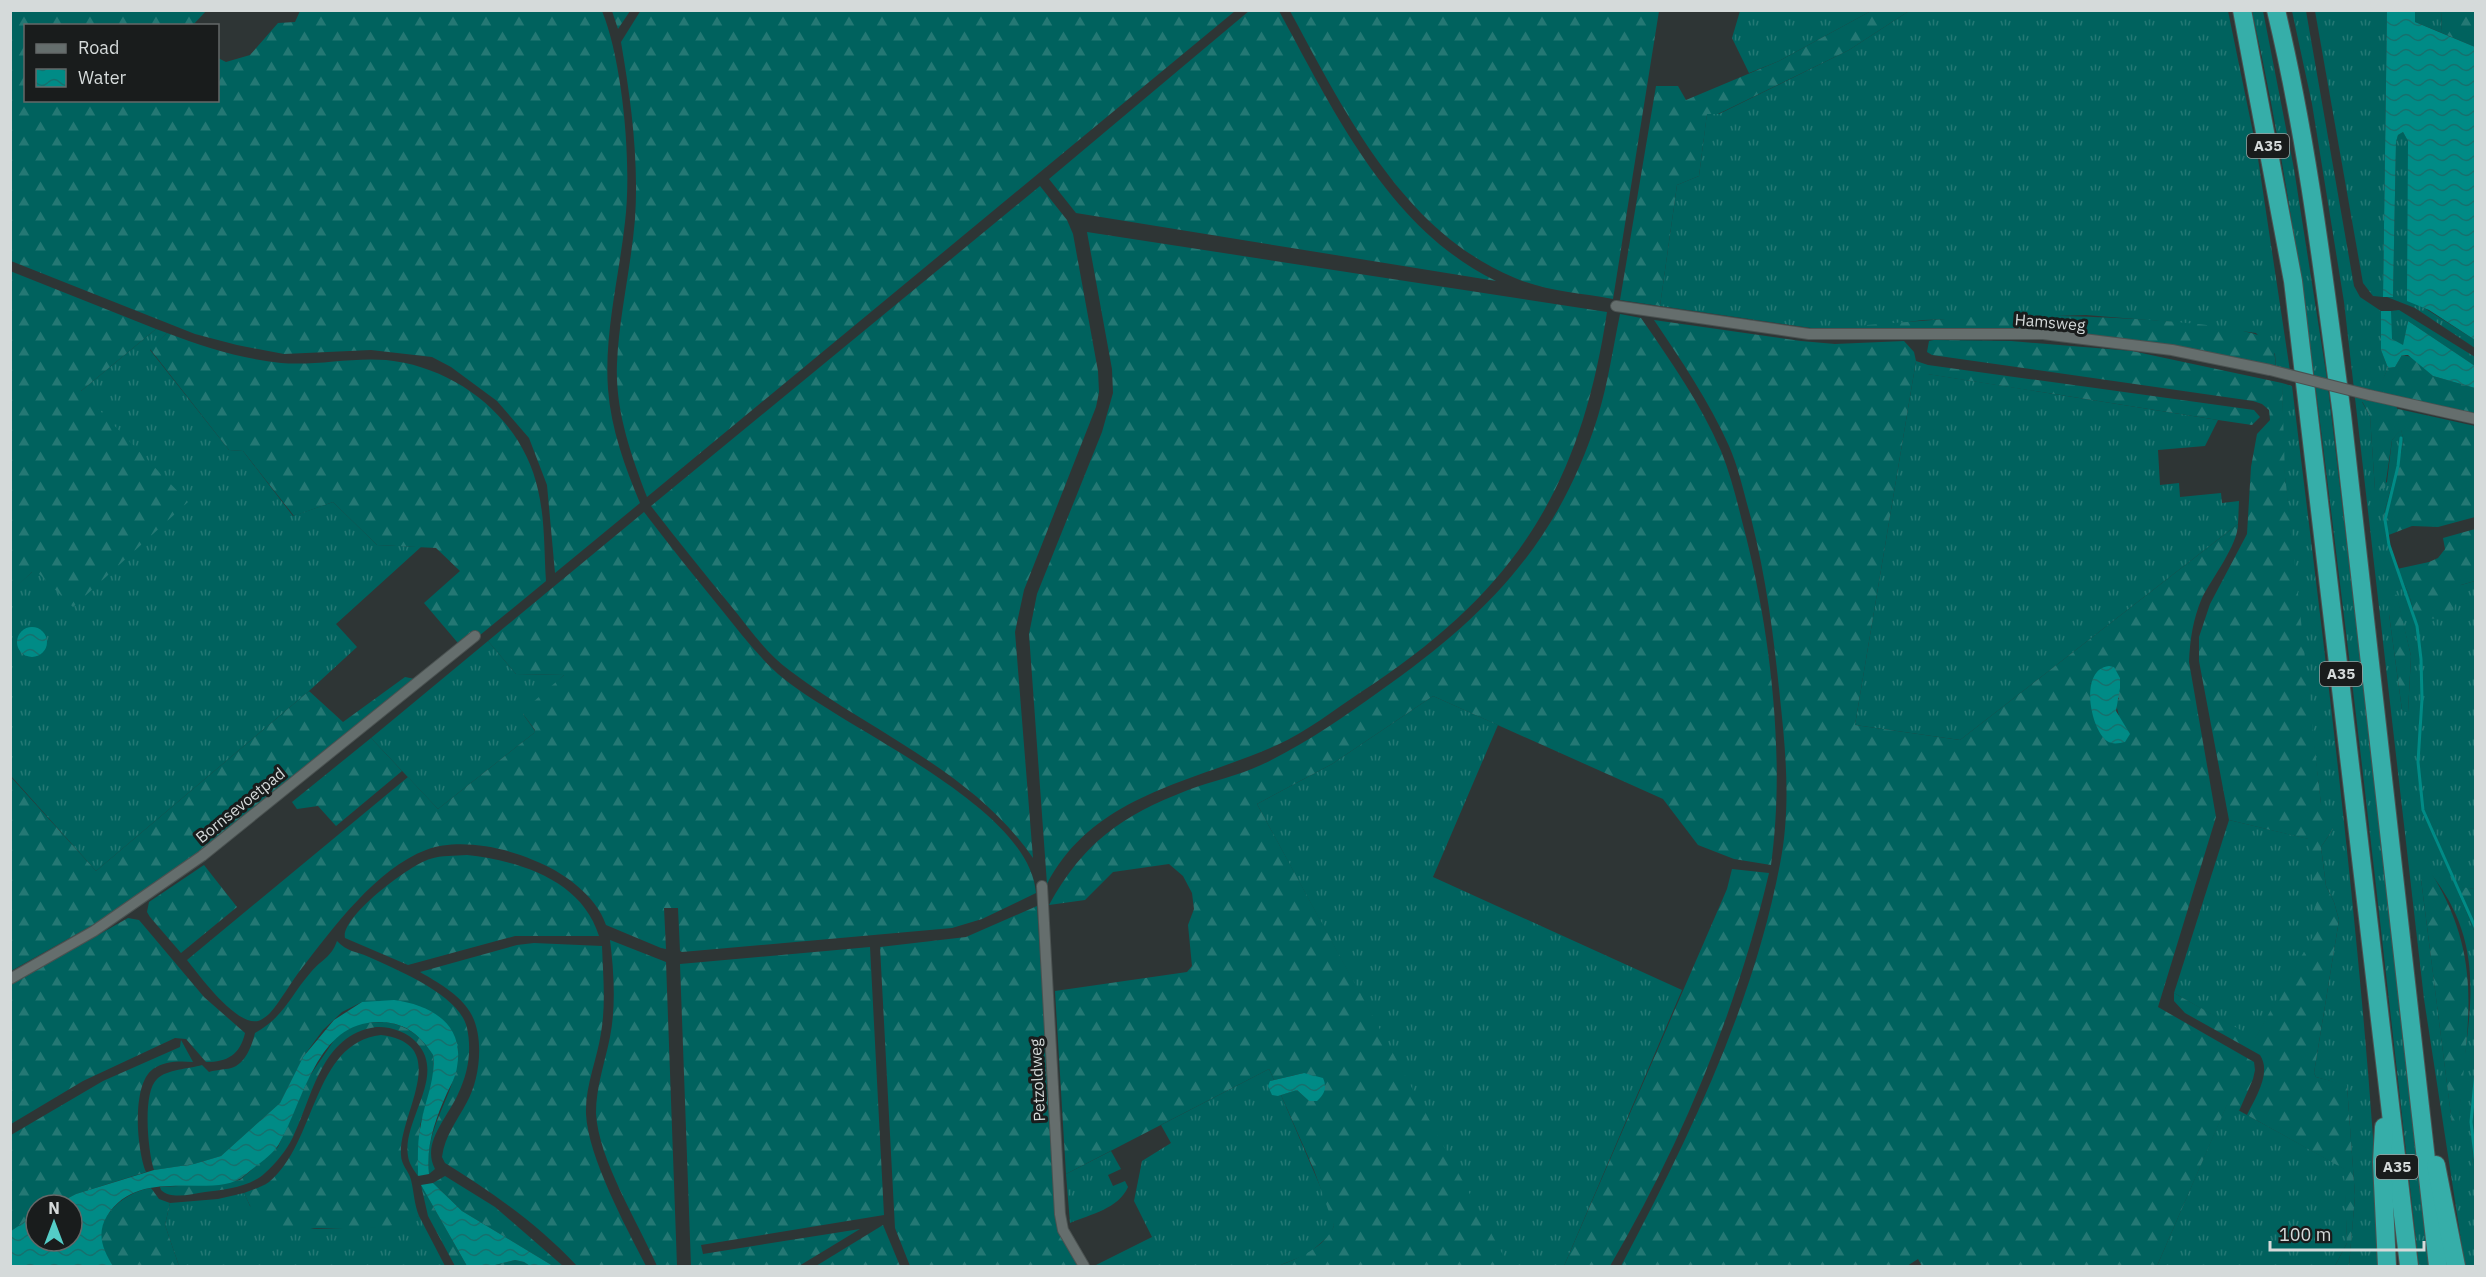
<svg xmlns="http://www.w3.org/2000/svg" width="2486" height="1277" font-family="'IBM Plex Sans',sans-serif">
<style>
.grass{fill:url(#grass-tufts);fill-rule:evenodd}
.forest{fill:url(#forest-firs);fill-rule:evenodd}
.water{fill:url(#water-waves)}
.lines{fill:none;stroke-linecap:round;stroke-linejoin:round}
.stream{stroke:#008b86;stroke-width:3}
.minor-casing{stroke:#4b5251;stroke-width:12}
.motorway-casing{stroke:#4b5251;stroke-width:20}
.minor{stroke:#656e6d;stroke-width:10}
.motorway{stroke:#36aea9;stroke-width:18}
.minor-bridge-casing{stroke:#4b5251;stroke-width:12;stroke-linecap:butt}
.minor-bridge{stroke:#656e6d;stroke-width:10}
.labels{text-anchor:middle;stroke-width:6;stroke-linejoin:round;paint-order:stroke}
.shield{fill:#191c1c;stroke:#9da1a1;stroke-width:1.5}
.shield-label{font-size:15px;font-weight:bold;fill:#d5dada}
.street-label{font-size:16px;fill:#d5dada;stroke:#191c1c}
</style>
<defs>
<pattern id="grass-tufts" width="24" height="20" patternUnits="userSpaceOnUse" patternTransform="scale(1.5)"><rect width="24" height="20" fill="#00625e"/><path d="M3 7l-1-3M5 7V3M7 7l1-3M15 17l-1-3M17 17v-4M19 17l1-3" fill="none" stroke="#247874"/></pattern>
<pattern id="forest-firs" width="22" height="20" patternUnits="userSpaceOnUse" patternTransform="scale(1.5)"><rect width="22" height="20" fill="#00625e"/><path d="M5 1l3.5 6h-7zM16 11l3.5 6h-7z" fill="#247874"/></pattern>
<pattern id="water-waves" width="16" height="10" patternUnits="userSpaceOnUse" patternTransform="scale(1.5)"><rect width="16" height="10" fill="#008b86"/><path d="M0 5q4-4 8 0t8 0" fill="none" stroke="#16716e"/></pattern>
</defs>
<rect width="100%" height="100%" fill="#2e3535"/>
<!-- grass -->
<g class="grass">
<path d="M1740 11H1871L1779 61 1749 73 1732 38Z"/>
<path d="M1909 11H2228L2257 152 2290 371 2276 368 2275 354 2256 333 2172 322 2086 315 1923 320 1849 330H1825L1660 306 1677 185 1699 176 1707 113 1719 114 1849 50Z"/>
<path d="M2252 11H2263L2294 169 2327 379 2433 1266H2419C2392 1028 2366 790 2336 551 2314 370 2292 189 2252 11Z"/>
<path d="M2292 11H2306L2354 286 2360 297 2381 311V350L2388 368 2378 391 2394 395 2397 409 2362 402 2370 416 2375 490 2387 482 2392 440 2401 429 2404 441 2384 513 2386 536 2397 569 2409 594 2415 617 2461 585 2475 581V889L2456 887 2475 933 2476 1099 2472 1156 2476 1194 2475 1266H2465L2424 999 2344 302 2312 104ZM2398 602 2411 656 2408 712 2402 710 2389 614ZM2428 870C2480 934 2474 991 2463 1068 2460 1086 2461 1105 2458 1123H2452L2421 879Z"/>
<path d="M2315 11H2387L2383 297 2373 296 2363 283Z"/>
<path d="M2415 11H2441L2442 33 2415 22Z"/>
<path d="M2403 132 2408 141 2418 304 2475 340V348L2415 308 2387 297 2393 296 2396 142 2398 135Z"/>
<path d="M2399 310 2475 357V366L2408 321 2403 346 2391 339V311Z"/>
<path d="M156 329 167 333 150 350 229 450 243 451 293 516 333 502 377 545 421 547 336 624 357 647 309 691 96 871 11 776 10 592 32 572H37L81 391Z"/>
<path d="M1916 361 1928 365V374L2218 420 2205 446 2158 450 2160 485 2179 483 2180 497 2221 493 2222 503 2239 501 2238 524 1960 740 1855 725Z"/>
<path d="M2282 383 2292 386C2328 679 2366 972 2381 1266H2349L2355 1196 2347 1086 2316 1077 2314 1073 2339 920 2334 902 2326 886 2321 847 2333 829 2321 804 2302 646 2283 458Z"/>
<path d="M488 641 516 674 564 675 523 714 535 731 534 733 438 809 371 738Z"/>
<path d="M1433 696 1498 725 1433 877 1682 990 1564 1266 1507 1265 1257 804 1332 764Z"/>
<path d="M2229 820 2309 839 2319 927 2255 1039 2174 993Z"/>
<path d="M1269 1069 1274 1080 1270 1081 1278 1096 1281 1095 1332 1214 1334 1226 1330 1235 1308 1254 1278 1266H1094L1152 1237 1134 1201 1142 1161 1171 1143 1161 1125Z"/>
<path d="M2227 1104 2345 1169 2347 1243 2335 1266H2157Z"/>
<path d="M1111 1151 1121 1169 1108 1175 1113 1186 1125 1181 1128 1187C1118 1209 1091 1214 1070 1223L1066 1174Z"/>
<path d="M244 1193 250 1206 311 1229 377 1227 419 1216 445 1266H179L165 1225 170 1203 218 1199Z"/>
</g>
<!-- forest -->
<g class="forest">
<path d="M641 10H1235V11L647 497C631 455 615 410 617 364 619 316 631 268 635 219 639 160 631 100 621 42Z"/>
<path d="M10 11H206L193 25 26 26V100H218V58L226 62 250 55 278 23 295 22 300 11H602C623 62 632 166 625 222 619 277 604 334 608 389 611 429 625 467 640 503L555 573 547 485 529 438 497 401 451 367 432 357 371 350 284 354 237 345 195 334 11 261Z"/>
<path d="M612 11H630L618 29Z"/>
<path d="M1249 11H1279C1333 110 1389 229 1496 281L1076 213 1049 179Z"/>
<path d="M1290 11H1659L1613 299C1581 293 1545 291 1515 278 1402 231 1345 112 1290 11Z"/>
<path d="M1871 11H1909L1849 50 1718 114H1707L1699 176 1677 185 1660 306 1620 300 1656 86H1678L1686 100 1779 61Z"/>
<path d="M2441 11H2475V47L2442 33Z"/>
<path d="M1040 186 1067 220 1073 234 1098 371 1099 392 1096 407 1024 590 1015 632 1033 858C972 770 872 733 789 670 766 653 749 628 731 606 704 573 677 540 651 506Z"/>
<path d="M1087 232 1607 312C1580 492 1512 594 1361 692 1334 710 1306 732 1277 745 1192 783 1094 794 1047 884L1029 634 1037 594 1102 432 1113 393 1112 369Z"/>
<path d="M10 271 156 329 81 391 188 502 73 607 37 572H32L11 592Z"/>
<path d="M1620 314 1641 318C1670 360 1701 404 1721 451 1730 473 1736 497 1742 521 1770 626 1786 757 1771 865L1734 859 1698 845 1663 799 1433 696 1332 764 1257 804 1509 1266H1278C1299 1258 1324 1248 1334 1226L1314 1170 1281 1095 1297 1090 1309 1101 1304 1073 1274 1080 1269 1069 1066 1174 1055 991 1187 972 1192 966 1188 925 1194 909 1192 893 1183 876 1169 864 1113 872 1085 900 1049 905C1084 842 1121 816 1188 790 1212 781 1238 776 1261 765 1304 745 1342 718 1380 691 1486 617 1559 542 1598 416 1608 383 1613 348 1620 314Z"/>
<path d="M1998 315C2038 315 2250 318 2270 342 2275 348 2275 360 2276 368L2142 341 1849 330 1867 325Z"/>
<path d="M1654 320 1801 341 1835 344 1904 341 1914 352 1916 361 1855 725 1960 740 2238 524C2238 545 2212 578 2202 598 2193 619 2190 639 2189 662L2216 817 2158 1007 2254 1062 2255 1070 2253 1079 2239 1111 2227 1105 2157 1266H1922L1918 1259 1907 1266H1621C1688 1140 1753 1006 1780 864 1791 809 1786 753 1780 698 1774 637 1766 577 1751 518 1744 494 1739 469 1729 446 1709 401 1681 360 1654 320ZM2090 683 2119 698 2116 704 2119 716Z"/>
<path d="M167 333C204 347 242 359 281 363 316 366 351 357 386 360 457 367 523 419 538 490 545 519 544 551 546 581L463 649 424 603 460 571 436 548 377 545 333 502 294 516 243 451 229 450 150 349Z"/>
<path d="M1934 340 2011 341 2132 351 2282 383 2285 475 2321 804 2331 809 2333 829 2321 847 2326 886 2334 902 2339 920 2314 1073 2316 1077 2347 1085 2355 1196 2349 1266H2335L2347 1243 2344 1169 2247 1115C2255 1098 2272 1073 2260 1055L2185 1013 2174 1001V993L2255 1038 2318 927 2308 839 2229 820 2199 661V637L2210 604 2247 534 2251 467 2257 434 2270 420 2269 410 2262 404 2253 401 1932 355 1927 352 1929 341Z"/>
<path d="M2402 355 2412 357 2433 376 2475 388V414L2377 391 2388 368 2395 367Z"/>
<path d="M1928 365 2254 410 2260 417 2252 425 2218 420 1927 374Z"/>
<path d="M2362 401 2475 426V517L2438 527 2412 526 2386 536 2384 513 2404 441 2401 430 2392 440 2385 488 2375 490 2370 416Z"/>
<path d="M644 512C669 545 695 577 721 609 739 631 756 654 778 674 840 728 1029 804 1036 893L982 919 952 928 682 952 680 951 678 908H664L666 949 661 948 606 925C596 895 562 871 533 860 503 847 458 838 426 850 377 868 332 929 302 968 290 983 282 999 270 1013 267 1016 262 1020 258 1021 236 1026 199 975 187 960L408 777 438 809 534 733 535 730 523 714 524 710 564 675 516 674 488 641Z"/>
<path d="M2475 529V581L2461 585 2450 620 2415 617 2409 594 2397 569 2429 562 2438 558 2445 549 2443 538Z"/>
<path d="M2393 594 2397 595 2411 656 2408 713 2402 710 2389 614 2388 599Z"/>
<path d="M405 677 415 679 246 823 98 922 11 971 10 776 96 871 309 691 343 722Z"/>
<path d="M371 738 402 771 336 826 318 806 297 809 292 802Z"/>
<path d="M467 855C520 861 582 880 599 936H515L408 965 345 938C340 917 411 864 430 859 442 855 455 856 467 855Z"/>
<path d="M204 865 237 907 181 953 150 917 147 912 149 902Z"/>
<path d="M1732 869 1769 873C1737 1010 1681 1145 1610 1266H1564L1727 889Z"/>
<path d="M2423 870H2429L2432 874C2486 963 2466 1025 2459 1123L2452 1124 2421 879Z"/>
<path d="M2455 886 2475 889V933Z"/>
<path d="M1037 906 1057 1212 1081 1266H910L895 1228 880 947 966 937Z"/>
<path d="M128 918 139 920 204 997 245 1033C240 1055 227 1062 206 1062L186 1039 175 1038 83 1081 11 1124 10 985Z"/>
<path d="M610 940 666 962 677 1266H657C639 1224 598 1159 596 1113 596 1087 605 1062 610 1037 616 1007 614 971 610 940Z"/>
<path d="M337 941C347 952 356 951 369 957 397 970 460 995 467 1028 472 1051 468 1073 458 1094 448 1117 421 1143 435 1169L429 1174C423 1123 460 1093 458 1047L362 1002 342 1012 323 1030 303 1057 280 1103 221 1156 194 1164 154 1170C148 1152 142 1093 157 1079 167 1069 189 1069 202 1065L209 1072C218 1069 227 1070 234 1067 246 1062 252 1045 255 1033 285 1016 290 996 311 972 322 959 331 958 337 941Z"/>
<path d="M534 943 602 946C603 975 606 1004 601 1033 597 1060 585 1086 586 1114 588 1157 626 1227 646 1266H577C538 1224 493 1193 445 1163L442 1157C445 1135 457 1121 467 1102 480 1079 485 1036 470 1012 459 994 437 982 420 972L517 945Z"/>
<path d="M870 947 884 1215 701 1245 703 1254 860 1229 799 1266H691L680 964Z"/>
<path d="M385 1022C407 1025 421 1036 433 1055V1081L420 1125 418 1176C414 1170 409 1164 408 1156 402 1120 447 1076 417 1043 408 1032 390 1026 376 1027 321 1035 313 1096 293 1137 286 1151 276 1163 265 1173 250 1187 224 1190 205 1192 191 1194 172 1200 161 1190L160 1187 217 1184 240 1180 278 1147 309 1077 337 1036 358 1023Z"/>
<path d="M381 1035C454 1044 398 1115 401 1155 401 1165 409 1171 411 1180 414 1192 414 1204 419 1216 388 1233 352 1227 318 1228 301 1229 294 1237 273 1228 258 1222 250 1207 244 1193 252 1190 262 1187 269 1182 317 1143 312 1043 381 1035Z"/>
<path d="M181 1040 193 1062C179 1061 165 1061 153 1069 131 1085 137 1150 146 1172L76 1194 55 1205H36V1214L11 1231V1135L103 1081 180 1047Z"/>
<path d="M2475 1099H2476L2475 1194 2472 1156Z"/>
<path d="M445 1176 495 1207 563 1266H553L462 1211 433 1183Z"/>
<path d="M421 1185 467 1266H455L428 1216Z"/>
<path d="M151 1188 159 1199 170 1203 165 1225 179 1266H113C110 1261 105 1256 103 1251 91 1219 124 1192 151 1188Z"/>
<path d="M883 1225 900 1266H816Z"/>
<path d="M515 1260 524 1262 530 1266H491Z"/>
</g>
<!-- water -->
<g class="water">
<path d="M2387 10 2415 11V22L2475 47V340L2429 310 2407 301 2408 141 2403 132 2398 135 2396 142 2393 297H2383Z"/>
<path d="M2381 311H2391L2392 339 2403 345 2408 321 2475 366V388L2433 376 2408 355H2402L2395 367 2388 368 2381 350Z"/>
<circle cx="32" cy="642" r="15"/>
<path d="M2109 666 2114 667 2120 678V688L2116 711 2130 734 2125 742C2119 743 2113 745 2107 741 2090 728 2079 669 2109 666Z"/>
<path d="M394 1000C431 1005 465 1024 457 1067 456 1076 451 1085 447 1093 435 1120 426 1145 429 1174L418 1176C418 1159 417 1141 421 1124 425 1100 436 1080 433 1055 421 1036 406 1023 382 1022 317 1019 305 1099 279 1144 272 1156 255 1166 245 1175 215 1202 140 1163 107 1216 96 1234 103 1250 113 1266H11V1231L36 1214V1241H72V1205H55L76 1194 154 1170 194 1164 221 1156 280 1103 303 1057 334 1020 362 1002Z"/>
<path d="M1304 1073 1323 1078C1327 1087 1325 1094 1317 1101H1309L1297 1090 1278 1096 1272 1095 1268 1086 1270 1081Z"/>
<path d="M433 1183 462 1211 553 1266H530L524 1262 515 1260 491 1266H467L421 1185Z"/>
</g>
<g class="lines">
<!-- stream -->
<g class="stream">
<path d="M2401 438 2398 466 2385 520 2389 545 2417 626 2421 659 2422 699 2418 762 2423 810 2476 929"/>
<path d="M2476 1071 2471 1122 2476 1164"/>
</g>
<defs>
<g id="minor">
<path d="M1616 306 1809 334H2043L2172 350 2270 370"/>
<path d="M2369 395 2476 419"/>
<path d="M1042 886 1060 1214 1063 1230 1084 1266"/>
<path d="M10 979 94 931 202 856 475 636"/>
</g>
<g id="motorway">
<path d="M2242 10 2293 281 2409 1266"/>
<path d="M2276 10C2308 143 2324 280 2342 415L2438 1266"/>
<path d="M2384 1127 2382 1162 2387 1266"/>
<path d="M2436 1165 2456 1266"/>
</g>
</defs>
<!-- minor casing -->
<use href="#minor" class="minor-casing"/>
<!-- motorway casing -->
<use href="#motorway" class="motorway-casing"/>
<!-- minor -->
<use href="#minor" class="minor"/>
<!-- motorway -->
<use href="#motorway" class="motorway"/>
<defs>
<path id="minor-bridge" d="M2270 370 2369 395"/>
</defs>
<!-- minor-bridge casing -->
<use href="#minor-bridge" class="minor-bridge-casing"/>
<!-- minor-bridge -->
<use href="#minor-bridge" class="minor-bridge"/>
</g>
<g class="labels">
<!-- shield labels -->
<g class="shield">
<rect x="2247" y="134" width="42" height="24" rx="4.5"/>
<rect x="2320" y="662" width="42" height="24" rx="4.5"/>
<rect x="2376" y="1155" width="42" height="24" rx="4.5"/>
</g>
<g class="shield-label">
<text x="2268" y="151">A35</text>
<text x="2341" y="679">A35</text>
<text x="2397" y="1172">A35</text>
</g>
<!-- street labels -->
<g class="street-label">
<text transform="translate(2050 322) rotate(5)" y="6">Hamsweg</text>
<text transform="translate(240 805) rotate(-39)" y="6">Bornsevoetpad</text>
<text transform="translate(1037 1080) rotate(-93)" y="6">Petzoldweg</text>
</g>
</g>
<!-- border -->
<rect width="2486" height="1277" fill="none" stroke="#d5dada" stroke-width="24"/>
<!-- legend -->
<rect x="24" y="24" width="195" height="78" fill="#191c1c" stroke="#646868" stroke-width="1.5"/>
<rect x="36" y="44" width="30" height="9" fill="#656e6d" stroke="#646868" stroke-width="1.5"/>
<text x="78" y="54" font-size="18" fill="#d5dada">Road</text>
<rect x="36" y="69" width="30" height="18" fill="url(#water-waves)" stroke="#646868" stroke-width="1.5"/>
<text x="78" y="84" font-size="18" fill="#d5dada">Water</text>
<!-- north arrow -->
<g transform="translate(54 1223)"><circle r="28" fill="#191c1c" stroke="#646868" stroke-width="1.5"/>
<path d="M0-4.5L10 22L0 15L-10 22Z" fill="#54cdc7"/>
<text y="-9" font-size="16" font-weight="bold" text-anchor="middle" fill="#d5dada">N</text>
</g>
<!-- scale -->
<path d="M2270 1241v9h154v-9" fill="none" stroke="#d5dada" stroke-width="3"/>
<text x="2279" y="1241" font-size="18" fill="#d5dada" stroke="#191c1c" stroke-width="4.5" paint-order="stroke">100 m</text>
</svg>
